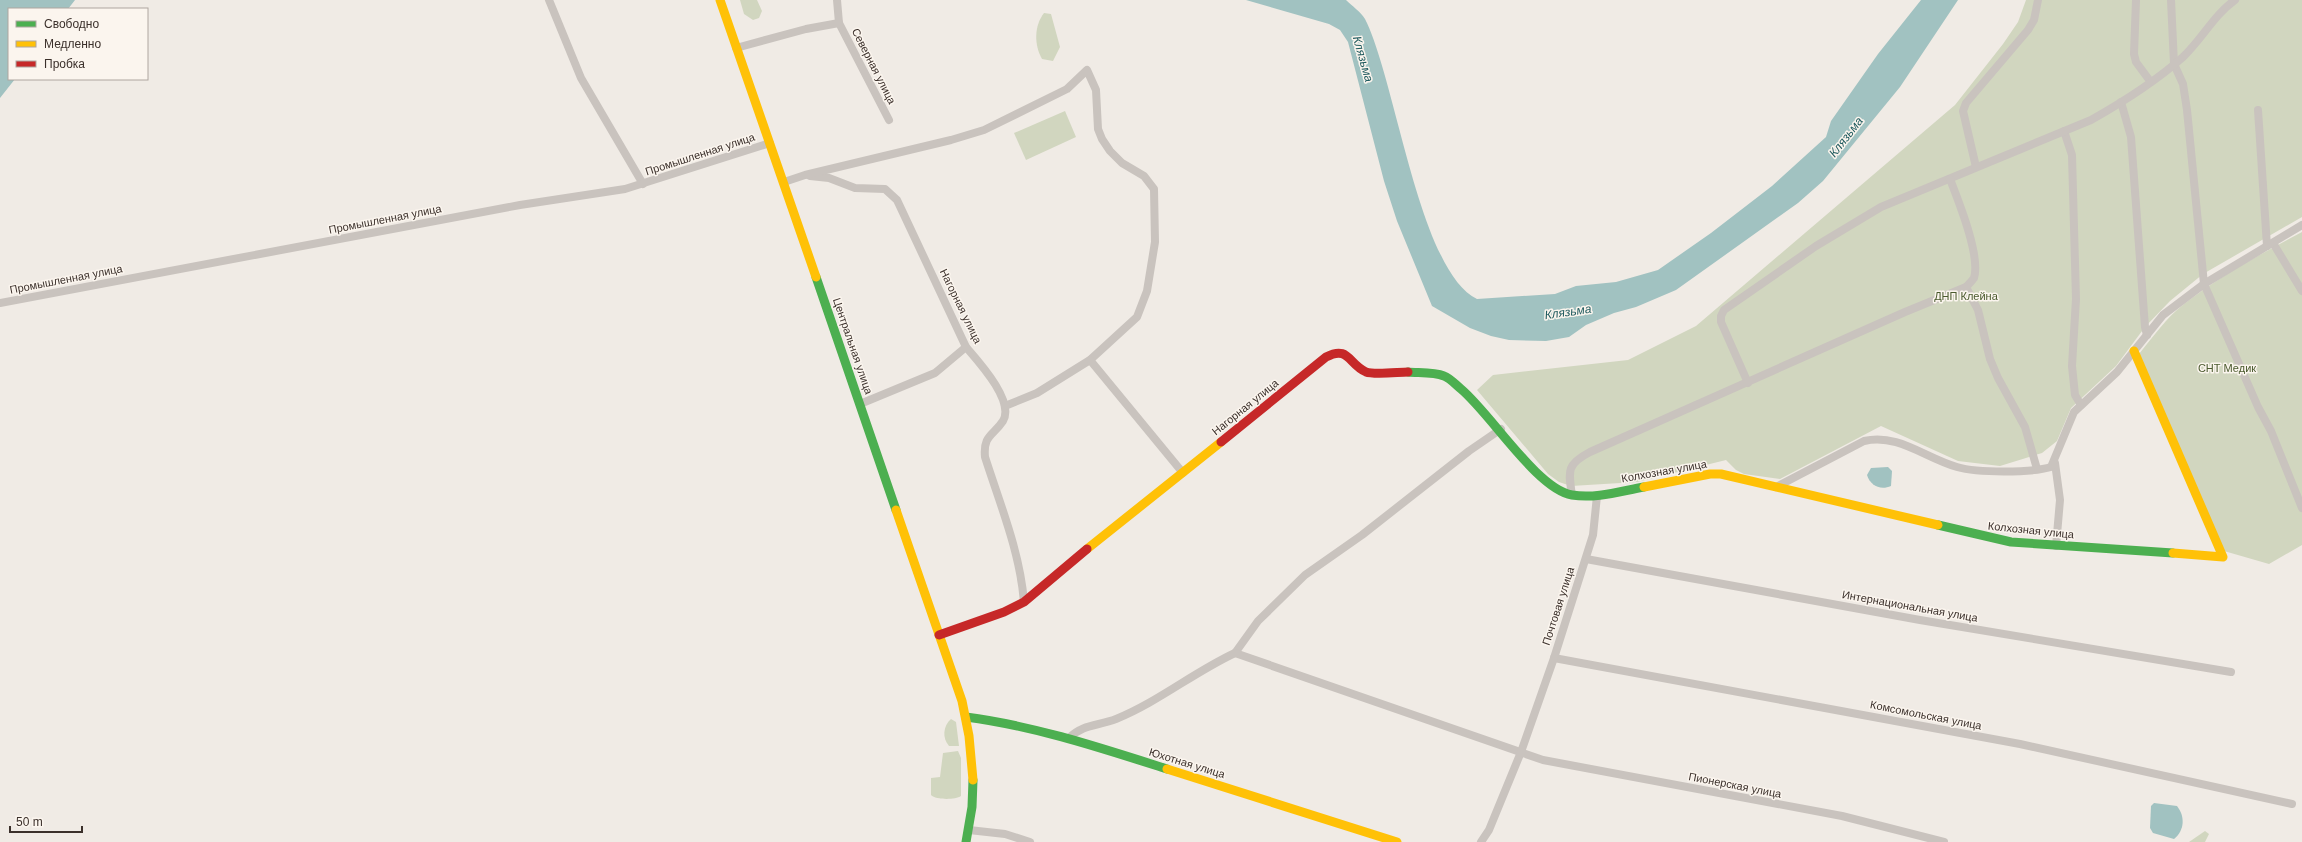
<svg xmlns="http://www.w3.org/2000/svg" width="2302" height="842" font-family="Arial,sans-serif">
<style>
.green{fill:#d1d6bf}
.water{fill:#a1c2c1}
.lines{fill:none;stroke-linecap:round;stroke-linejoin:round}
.street{stroke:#c9c3be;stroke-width:8}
.fast{stroke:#4caf50;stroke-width:9}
.slow{stroke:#ffc107;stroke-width:9}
.jam{stroke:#c62828;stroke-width:9}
.labels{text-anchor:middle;stroke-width:3;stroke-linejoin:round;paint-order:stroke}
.street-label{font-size:11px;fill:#3b302b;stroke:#fbf5ee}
.park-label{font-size:11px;fill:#4a5a2e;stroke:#fbf5ee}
.water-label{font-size:12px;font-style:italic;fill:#1f5a5e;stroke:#fbf5ee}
</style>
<rect width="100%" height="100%" fill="#f0ebe5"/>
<!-- green -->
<g class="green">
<path d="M740 0H757L762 11 759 18 753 20 744 14Z"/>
<path d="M2026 0H2302V217L2203 274 2170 301 2145 327 2116 366 2071 408 2057 441 2042 453 2000 466 1958 461 1881 426 1780 479 1744 474 1736 470 1726 460 1637 482 1571 486 1559 482 1548 474 1477 390 1493 375 1628 360 1696 326 1955 105 2003 44 2018 22Z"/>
<path d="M1044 13 1051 14 1060 47 1053 61 1042 59C1034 45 1034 26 1044 13Z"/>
<path d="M1065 111 1076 137 1026 160 1014 133Z"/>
<path d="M2302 232V545L2269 564 2224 551 2139 354C2153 337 2166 318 2184 304 2220 276 2262 253 2302 232Z"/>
<path d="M951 719 956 722 959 746H949C942 738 943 726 951 719Z"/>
<path d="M958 751 961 758V796C955 800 936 800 931 795V778L940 777 943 753Z"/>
<path d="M2205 831 2209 834 2205 842H2189Z"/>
</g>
<!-- water -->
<g class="water">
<path d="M0 0H75L68 9H9V79H15L0 98Z"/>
<path d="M1246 0H1346C1352 6 1361 12 1365 19 1396 80 1419 271 1477 299L1555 294 1576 286 1616 282 1658 270 1711 233 1772 186 1826 137 1831 121 1878 54 1921 0H1958L1900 87 1823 181 1798 203 1676 290 1636 307 1614 313 1586 325 1569 337 1546 341 1509 340 1491 336 1470 328 1432 306 1397 221 1384 181 1348 42 1340 30 1329 24Z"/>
<path d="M1888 467 1892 471 1891 486C1880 491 1870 485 1867 475L1871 468Z"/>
<path d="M2154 803 2177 806C2185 816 2185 830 2174 839L2153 833 2150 828 2151 806Z"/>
</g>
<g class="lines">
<!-- street -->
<g class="street">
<path d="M549 0 581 78 643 184"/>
<path d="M837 0 839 23 889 120"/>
<path d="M2136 0 2134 54 2136 62 2150 81"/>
<path d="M2171 0 2174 64 2183 84 2187 110 2204 284 2258 407 2271 431 2302 508"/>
<path d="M736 48 806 29 839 23"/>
<path d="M2121 102 2131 137 2145 327 2147 335"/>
<path d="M2258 110 2267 246"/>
<path d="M2064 131 2072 155 2076 299 2072 366 2075 395 2081 405"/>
<path d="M1976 167 1963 111 1966 103 2028 30 2034 20 2038 0"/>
<path d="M810 176 829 178 855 188 885 189 897 200 966 347C978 361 1015 401 1003 421 993 436 983 435 985 457 1000 504 1020 552 1024 602"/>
<path d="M784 182 805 175 951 140 984 130 1067 89 1087 70 1096 90 1098 129 1102 139 1110 151 1122 163 1144 176 1154 189 1155 242 1147 291 1137 317 1090 360 1037 393 1005 406"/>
<path d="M2273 243 2302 291"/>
<path d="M1966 287 1978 310 1990 359 1998 378 2025 427 2037 469"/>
<path d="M0 303 520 205 625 189 770 143"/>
<path d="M1090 360 1183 473"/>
<path d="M1748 383 1721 322V316L1724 310 1816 246 1881 207 2091 120C2123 102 2156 81 2183 57 2202 39 2214 15 2235 0"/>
<path d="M860 404 935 373 966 347"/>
<path d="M2055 463 2060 500 2056 546"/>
<path d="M1776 487 1864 441C1898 433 1925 458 1957 467 1977 473 2031 473 2051 467L2074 412 2117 372 2163 315 2204 284 2302 225"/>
<path d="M1572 495C1568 470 1567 464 1590 452L1905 312 1966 287C1969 284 1972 281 1974 278 1981 256 1958 200 1950 179"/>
<path d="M1586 559 1920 620 2231 672"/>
<path d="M1235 653 1258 621 1305 575 1362 535 1469 451 1501 429"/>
<path d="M1554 658 2020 744 2292 804"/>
<path d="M1069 738C1083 724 1098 726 1116 719 1158 702 1194 672 1235 653L1543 760 1842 816 1944 842"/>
<path d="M969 830 1005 834 1030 842"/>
<path d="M1481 842 1489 830 1521 752 1554 658 1593 535 1597 496"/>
</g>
<!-- fast -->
<g class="fast">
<path d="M816 277 896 510"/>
<path d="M1408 372C1419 373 1434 372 1444 376 1450 378 1456 385 1461 389 1491 414 1537 489 1572 495 1596 499 1621 491 1644 487"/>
<path d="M1938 525 2011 542 2173 553"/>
<path d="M966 717C1035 726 1101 748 1167 769"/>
<path d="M966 842 972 807 973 780"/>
</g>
<!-- slow -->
<g class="slow">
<path d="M720 0 816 277"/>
<path d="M2134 351 2223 557 2173 553"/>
<path d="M1644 487 1710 474H1721L1938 525"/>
<path d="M896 510 962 701 969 736 973 780"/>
<path d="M1087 549 1221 442"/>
<path d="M1167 769 1397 842"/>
</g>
<!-- jam -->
<g class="jam">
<path d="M1221 442 1326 357C1349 345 1348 364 1366 372 1374 375 1399 372 1408 372"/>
<path d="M939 635 1004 612 1024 602 1087 549"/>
</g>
</g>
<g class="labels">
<!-- street labels -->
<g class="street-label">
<text transform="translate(874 66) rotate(63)" y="4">Северная улица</text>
<text transform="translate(700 154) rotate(-18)" y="4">Промышленная улица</text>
<text transform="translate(385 219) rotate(-11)" y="4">Промышленная улица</text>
<text transform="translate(66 279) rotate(-11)" y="4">Промышленная улица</text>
<text transform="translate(961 306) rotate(64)" y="4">Нагорная улица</text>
<text transform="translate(853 346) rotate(71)" y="4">Центральная улица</text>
<text transform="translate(1245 407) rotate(-39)" y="4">Нагорная улица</text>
<text transform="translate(1664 471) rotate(-10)" y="4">Колхозная улица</text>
<text transform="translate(2031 530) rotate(6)" y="4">Колхозная улица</text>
<text transform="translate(1558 606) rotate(-72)" y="4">Почтовая улица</text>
<text transform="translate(1910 606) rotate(10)" y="4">Интернациональная улица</text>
<text transform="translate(1926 715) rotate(11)" y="4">Комсомольская улица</text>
<text transform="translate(1187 763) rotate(17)" y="4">Юхотная улица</text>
<text transform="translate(1735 785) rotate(11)" y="4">Пионерская улица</text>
</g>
<!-- park labels -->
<g class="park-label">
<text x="1966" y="300">ДНП Клейна</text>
<text x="2227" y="372">СНТ Медик</text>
</g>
<!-- water labels -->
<g class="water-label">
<text transform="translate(1363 59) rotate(74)" y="4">Клязьма</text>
<text transform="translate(1846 137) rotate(-52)" y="4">Клязьма</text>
<text transform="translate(1568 312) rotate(-8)" y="4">Клязьма</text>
</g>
</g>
<!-- legend -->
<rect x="8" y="8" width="140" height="72" fill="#fbf5ee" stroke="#aea6a0"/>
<rect x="16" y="21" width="20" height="6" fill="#4caf50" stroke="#aea6a0"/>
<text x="44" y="28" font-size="12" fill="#3b302b">Свободно</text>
<rect x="16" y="41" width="20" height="6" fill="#ffc107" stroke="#aea6a0"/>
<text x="44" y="48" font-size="12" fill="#3b302b">Медленно</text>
<rect x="16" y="61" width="20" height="6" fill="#c62828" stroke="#aea6a0"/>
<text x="44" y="68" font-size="12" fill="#3b302b">Пробка</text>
<!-- scale -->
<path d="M10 826v6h72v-6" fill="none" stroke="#3b302b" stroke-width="2"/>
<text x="16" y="826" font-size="12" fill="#3b302b" stroke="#fbf5ee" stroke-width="3" paint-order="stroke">50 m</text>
</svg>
